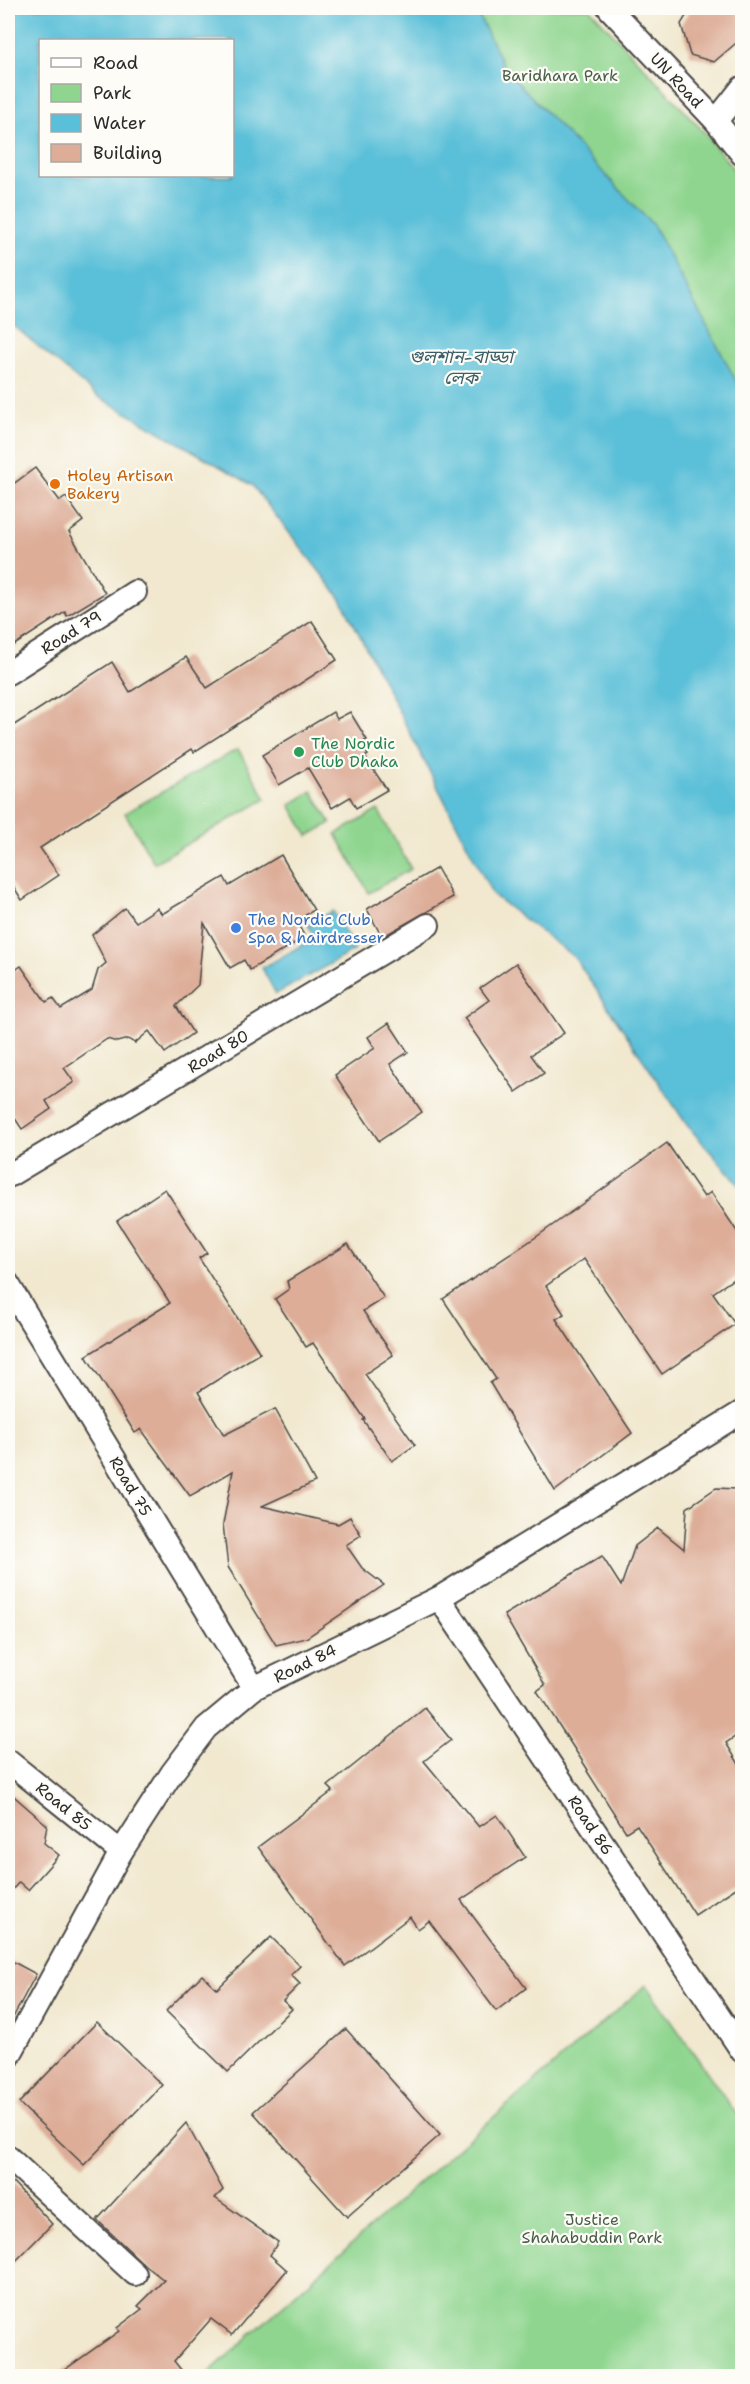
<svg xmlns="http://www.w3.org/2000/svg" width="750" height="2384" font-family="'Shantell Sans','Noto Sans Bengali',sans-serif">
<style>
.green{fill:#8fd58f;stroke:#5d805d;stroke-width:1.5}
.water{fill:#5abfd8;stroke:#427582;stroke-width:1.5;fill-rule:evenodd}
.building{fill:#ddad98}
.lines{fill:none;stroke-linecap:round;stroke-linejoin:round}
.minor-casing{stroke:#494744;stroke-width:26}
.minor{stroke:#fff;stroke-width:22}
.food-dot{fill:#e8710a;stroke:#fdfcf7;stroke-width:2}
.leisure-dot{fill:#2e9e5b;stroke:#fdfcf7;stroke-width:2}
.shop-dot{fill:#3f7fe0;stroke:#fdfcf7;stroke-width:2}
.labels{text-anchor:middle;stroke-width:4.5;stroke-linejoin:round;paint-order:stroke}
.park-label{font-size:16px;fill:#495e49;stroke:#fdfcf7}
.street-label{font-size:16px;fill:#2b2b2b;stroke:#fdfcf7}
.food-label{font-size:16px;fill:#c56008;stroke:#fdfcf7;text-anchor:start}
.leisure-label{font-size:16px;fill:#27864d;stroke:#fdfcf7;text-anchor:start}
.shop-label{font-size:16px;fill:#366cbe;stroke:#fdfcf7;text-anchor:start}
.water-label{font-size:18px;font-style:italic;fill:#3b5f68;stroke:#fdfcf7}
</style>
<rect width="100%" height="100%" fill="#fdfcf7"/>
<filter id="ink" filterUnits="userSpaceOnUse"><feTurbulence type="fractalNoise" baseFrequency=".0167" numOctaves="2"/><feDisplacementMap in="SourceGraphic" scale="12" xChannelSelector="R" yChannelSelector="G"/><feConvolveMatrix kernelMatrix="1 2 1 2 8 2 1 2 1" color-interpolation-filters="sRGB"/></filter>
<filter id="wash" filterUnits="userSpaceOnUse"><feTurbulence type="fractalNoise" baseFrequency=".008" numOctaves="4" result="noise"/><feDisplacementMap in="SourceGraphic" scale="24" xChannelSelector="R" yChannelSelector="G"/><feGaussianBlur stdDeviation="1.35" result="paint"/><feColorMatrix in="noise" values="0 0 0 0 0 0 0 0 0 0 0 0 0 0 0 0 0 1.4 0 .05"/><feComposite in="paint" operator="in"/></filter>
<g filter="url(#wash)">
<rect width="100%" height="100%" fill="#f1e8cf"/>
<!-- green -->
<g class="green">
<path d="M447 8H589L703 131 742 180V407Z"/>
<path d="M238 749 266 799 154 863 125 813Z"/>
<path d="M312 791 331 823 308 836 290 805Z"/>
<path d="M378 810 411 869 369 893 336 834Z"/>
<path d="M646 1985 742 2122V2376H205L450 2155Z"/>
</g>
<!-- water -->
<g class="water">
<path d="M8 8H475L505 69 653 225 742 392V1188L687 1125 575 958 493 895 341 599 252 485 97 396 8 321ZM40 40H232V176H40Z"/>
<path d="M333 911 355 950 276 994 262 968 314 938 308 925Z"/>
</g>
<g id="blocks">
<!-- building -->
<g class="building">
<path d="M691 8H742V38L714 62 690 55 681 24Z"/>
<path d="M35 468 60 501 66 497 83 521 69 532 105 593 67 616 65 612 8 649V488Z"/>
<path d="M312 621 337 660 194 752 192 749 40 848 59 875 22 900 8 878V729L112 662 130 692 186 657 207 688Z"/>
<path d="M333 712 337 719 350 712 367 740 361 743 368 755 365 757 387 790 356 808 350 797 332 808 308 768 279 785 262 755Z"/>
<path d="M281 855 314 910 296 921 305 937 250 970 244 960 230 968 204 923 198 985 176 1006 193 1033 165 1053 149 1031 135 1043 128 1039 117 1042 107 1039 64 1068 74 1082 46 1101 51 1109 22 1129 8 1108V975L21 966 46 1002 53 998 61 1009 92 990 98 970 106 963 92 935 125 908 136 922 157 908 162 914 224 877 229 886Z"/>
<path d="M437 868 453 897 382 937 367 909Z"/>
<path d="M516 963 564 1033 531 1055 544 1073 516 1092 464 1018 489 1000 480 988Z"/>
<path d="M389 1023 408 1052 390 1064 422 1112 379 1141 335 1075 375 1048 368 1037Z"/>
<path d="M667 1143 704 1197 711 1192 742 1239V1273L713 1293 735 1324 662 1374 584 1259 546 1286 564 1314 556 1319 632 1433 555 1491 490 1383 496 1379 443 1299 539 1235Z"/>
<path d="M165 1189 207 1253 199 1258 260 1353 198 1392 224 1435 275 1409 315 1482 262 1506 338 1524 350 1517 361 1535 346 1545 362 1568 384 1585 306 1638 276 1645 228 1567 223 1524 233 1471 190 1496 141 1429 135 1433 86 1356 170 1303 117 1221Z"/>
<path d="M348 1244 384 1298 363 1311 393 1355 365 1374 415 1445 392 1461 363 1420 365 1419 313 1343 306 1347 275 1299 289 1289 287 1281Z"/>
<path d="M716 1488 736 1489 742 1498V1732L726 1743 742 1769V1884L695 1915 637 1825 626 1832 587 1771 588 1770 537 1691 545 1685 504 1615 602 1556 621 1586 635 1546 658 1528 684 1549 687 1508Z"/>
<path d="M425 1708 451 1740 424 1761 479 1827 497 1815 525 1857 461 1900 526 1988 496 2011 429 1921 418 1929 410 1917 345 1966 258 1847 333 1791 328 1786Z"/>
<path d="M8 1791 47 1825 44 1843 59 1855 28 1890 19 1882 8 1895Z"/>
<path d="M271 1937 300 1966 291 1975 300 1984 283 2001 292 2009 228 2072 166 2011 202 1975 217 1989Z"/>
<path d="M8 1959 36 1974 8 2027Z"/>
<path d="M97 2022 162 2085 84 2165 19 2103Z"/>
<path d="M346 2029 440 2135 347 2217 253 2112Z"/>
<path d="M186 2123 223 2190 215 2198 278 2242 270 2255 287 2270 232 2335 211 2319 174 2361 186 2376H56L119 2331 117 2328 142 2309 138 2306 164 2280 146 2266 97 2220Z"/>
<path d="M8 2177 52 2224 8 2269Z"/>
</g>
</g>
</g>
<g filter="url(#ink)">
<use href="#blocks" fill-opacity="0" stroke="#494744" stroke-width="1.5"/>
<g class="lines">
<defs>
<g id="minor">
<path d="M609 8 716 121 742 154"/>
<path d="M716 121 742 88"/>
<path d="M8 673 135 592"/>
<path d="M8 1176 428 925"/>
<path d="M8 1284 254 1688"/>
<path d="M439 1598 742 2051"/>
<path d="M8 1761 121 1852"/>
<path d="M8 2058 121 1852 172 1773 206 1728 254 1688 439 1598 742 1412"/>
<path d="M8 2157 135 2274"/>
</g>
</defs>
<!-- minor casing -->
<use href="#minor" class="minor-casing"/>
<!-- minor -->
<use href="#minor" class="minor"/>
</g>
</g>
<!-- markers -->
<circle class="food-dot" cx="55" cy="484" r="6"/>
<circle class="leisure-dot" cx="299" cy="752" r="6"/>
<circle class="shop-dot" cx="236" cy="928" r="6"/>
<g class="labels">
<!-- park labels -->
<g class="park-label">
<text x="560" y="81">Baridhara Park</text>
<text x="592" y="2225">Justice<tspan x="592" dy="18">Shahabuddin Park</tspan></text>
</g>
<!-- street labels -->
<g class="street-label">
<text transform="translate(677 80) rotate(47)" y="6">UN Road</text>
<text transform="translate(71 632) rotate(-32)" y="6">Road 79</text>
<text transform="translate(218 1051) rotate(-31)" y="6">Road 80</text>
<text transform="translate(131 1486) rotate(59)" y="6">Road 75</text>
<text transform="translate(305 1663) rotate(-26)" y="6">Road 84</text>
<text transform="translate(64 1806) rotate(39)" y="6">Road 85</text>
<text transform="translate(591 1825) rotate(56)" y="6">Road 86</text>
</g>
<!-- food labels -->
<g class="food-label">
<text x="67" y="481">Holey Artisan<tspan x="67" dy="18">Bakery</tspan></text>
</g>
<!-- leisure labels -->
<g class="leisure-label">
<text x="311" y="749">The Nordic<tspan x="311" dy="18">Club Dhaka</tspan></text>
</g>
<!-- shop labels -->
<g class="shop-label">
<text x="248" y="925">The Nordic Club<tspan x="248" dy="18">Spa &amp; hairdresser</tspan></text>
</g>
<!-- water labels -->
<g class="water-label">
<text x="461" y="363">গুলশান-বাড্ডা<tspan x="461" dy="21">লেক</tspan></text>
</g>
</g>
<!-- margin -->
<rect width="750" height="2384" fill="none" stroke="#fdfcf7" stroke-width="30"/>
<!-- legend -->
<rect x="39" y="39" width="195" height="138" fill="#fdfcf7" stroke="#a9a8a5" stroke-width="1.5"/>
<rect x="51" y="58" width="30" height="9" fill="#ffffff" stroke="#a9a8a5" stroke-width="1.5"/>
<text x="93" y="69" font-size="18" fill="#2b2b2b">Road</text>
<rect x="51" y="84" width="30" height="18" fill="#8fd58f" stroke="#a9a8a5" stroke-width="1.5"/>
<text x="93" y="99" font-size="18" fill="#2b2b2b">Park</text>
<rect x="51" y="114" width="30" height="18" fill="#5abfd8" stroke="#a9a8a5" stroke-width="1.5"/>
<text x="93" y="129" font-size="18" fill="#2b2b2b">Water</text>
<rect x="51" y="144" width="30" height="18" fill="#ddad98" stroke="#a9a8a5" stroke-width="1.5"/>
<text x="93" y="159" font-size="18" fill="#2b2b2b">Building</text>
</svg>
